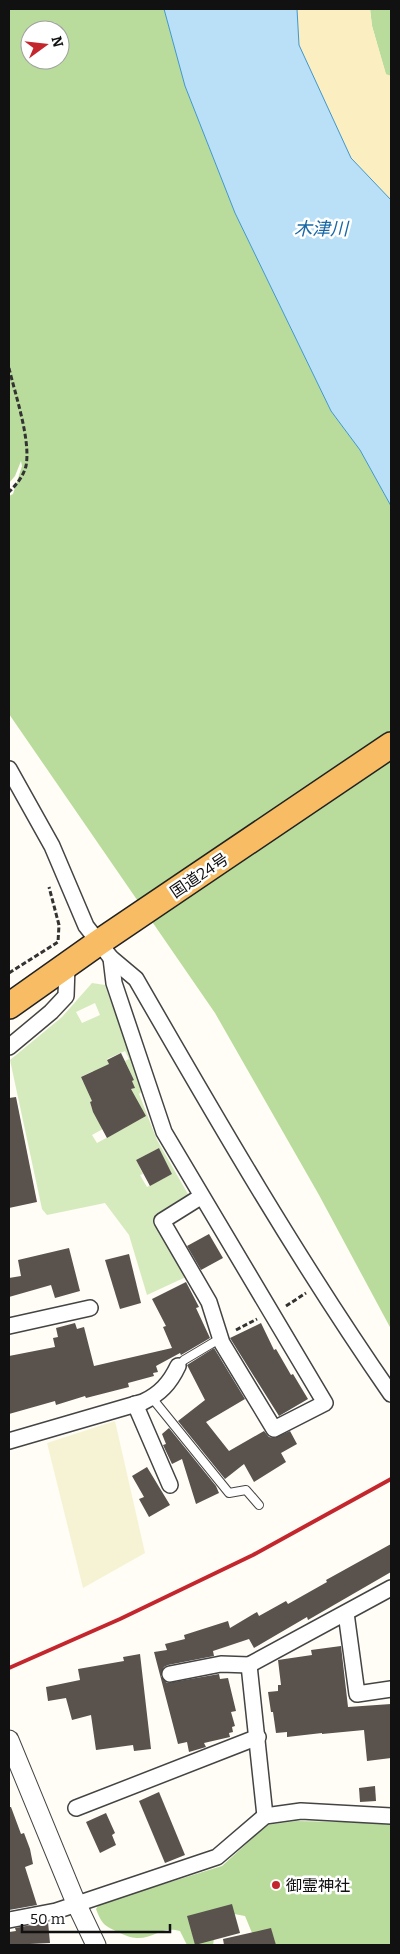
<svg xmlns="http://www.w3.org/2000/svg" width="400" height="1954" font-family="Bitter,'Noto Sans JP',serif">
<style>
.farmland{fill:#f6f3d4}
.green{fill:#d5ebbd;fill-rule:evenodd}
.forest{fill:#b9dc9c;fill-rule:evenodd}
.sand{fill:#fbeec1}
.water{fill:#b9e0f7;stroke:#3f96cf}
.building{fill:#5a524d}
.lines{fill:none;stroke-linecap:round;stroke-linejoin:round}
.service-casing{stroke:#444;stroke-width:10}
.minor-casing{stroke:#444;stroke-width:18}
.tertiary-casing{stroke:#444;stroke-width:21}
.trunk-casing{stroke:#222;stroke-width:28}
.path{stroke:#333;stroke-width:3;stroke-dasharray:5 2.5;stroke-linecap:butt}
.service{stroke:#fff;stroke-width:8}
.minor{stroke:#fff;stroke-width:15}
.tertiary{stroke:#fff;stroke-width:19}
.trunk{stroke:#f7bc64;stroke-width:25}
.rail{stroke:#c4262e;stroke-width:4}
.poi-dot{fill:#c4262e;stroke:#fff;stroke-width:2}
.labels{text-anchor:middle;stroke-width:5;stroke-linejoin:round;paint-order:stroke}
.street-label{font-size:16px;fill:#111;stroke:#fff}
.poi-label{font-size:16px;fill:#111;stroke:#fff;text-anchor:start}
.water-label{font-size:18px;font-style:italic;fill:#1768a6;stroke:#fff}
</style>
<rect width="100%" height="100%" fill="#fffdf5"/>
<!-- farmland -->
<path class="farmland" d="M115 1421 145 1553 83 1588 47 1443Z"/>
<!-- green -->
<path class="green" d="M92 983 105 985 143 1090 139 1094 157 1140 189 1196 154 1219 188 1276 147 1295 129 1235 105 1203 47 1215 42 1209 10 1060 62 1017ZM95 1003 100 1015 82 1023 76 1012ZM125 1051 129 1059 125 1061 134 1080 132 1081 134 1088 92 1108 90 1102 100 1097 83 1082 81 1077 93 1071 95 1075 110 1067 107 1059ZM146 1116 97 1143 92 1135 110 1125ZM159 1148 172 1174 147 1187 140 1175 143 1174 136 1160Z"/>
<!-- forest -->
<g class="forest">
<path d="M9 9H164L185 86 235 213 331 411 360 450 391 506V1329L319 1195 215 1013 9 714V496L13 494 22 466 21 461 15 476 9 483ZM30 30H60V60H30Z"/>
<path d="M370 9H391V76L386 75 372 26Z"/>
<path d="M296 1821 391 1823V1945H257L245 1916 234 1914 214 1939 213 1945H187L180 1931C156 1924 150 1948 120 1933 105 1926 102 1925 96 1909L99 1904 222 1866 267 1825Z"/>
</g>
<!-- sand -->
<path class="sand" d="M297 9H370L372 26 386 74 391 76V200L351 158 299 45Z"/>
<!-- water -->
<path class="water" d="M164 9H297L299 45 351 158 391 200V506L360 450 331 411 235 213 185 86Z"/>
<!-- building -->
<g class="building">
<path d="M121 1053 134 1080 132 1081 135 1088 131 1089 146 1116 107 1138 93 1112 90 1102 92 1101 81 1077 109 1064 107 1060Z"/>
<path d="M16 1097 37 1202 9 1208V1098Z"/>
<path d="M159 1148 172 1174 150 1186 136 1160Z"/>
<path d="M209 1234 223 1258 201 1270 187 1246Z"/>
<path d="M69 1248 80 1291 55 1298 51 1285 9 1297V1278L21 1276 18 1260Z"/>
<path d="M129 1254 141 1303 120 1309 105 1260Z"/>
<path d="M186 1282 199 1307 196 1308 210 1338 181 1355 180 1353 156 1366 158 1372 153 1373 154 1376 128 1383 129 1387 86 1398 85 1396 56 1405 55 1401 9 1414V1356L55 1347 53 1338 58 1337 56 1328 75 1323 77 1329 84 1327 94 1366 172 1348 163 1327 166 1326 152 1299Z"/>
<path d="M261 1323 274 1350 276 1349 291 1375 293 1374 308 1399 279 1416 230 1338Z"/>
<path d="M214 1348 245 1399 206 1422 229 1451 264 1431 269 1437 274 1438 290 1431 297 1444 281 1453 286 1462 254 1482 244 1464 225 1479 178 1421 205 1400 187 1365Z"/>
<path d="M169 1428 216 1486 219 1493 196 1504 182 1459 172 1464 163 1445 166 1444 162 1434Z"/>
<path d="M147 1467 170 1505 149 1517 139 1499 144 1497 132 1476Z"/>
<path d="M391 1544V1572L308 1620 307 1617 254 1648 249 1639 213 1651 214 1656 168 1665 164 1667 161 1676 167 1683 219 1674 220 1679 228 1678 236 1711 231 1712 235 1726 232 1727 233 1732 229 1733 230 1737 204 1743 206 1747 189 1752 187 1742 178 1744 154 1652 167 1650 165 1644 185 1639 184 1635 228 1621 230 1628 257 1612 259 1616 286 1601 288 1604 327 1582 326 1580Z"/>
<path d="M341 1646 348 1707 391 1704V1758L367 1761 364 1730 322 1734V1733L287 1737V1732L276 1733 273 1712H271L268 1692 278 1691V1685H281L278 1660 312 1655 311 1650Z"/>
<path d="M140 1654 151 1749 134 1751 133 1745 96 1750 91 1715 72 1720 66 1698 48 1701 46 1687 80 1680 78 1669 124 1661 123 1657Z"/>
<path d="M375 1786 376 1801 360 1802 359 1788Z"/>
<path d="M159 1792 185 1855 165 1863 139 1801Z"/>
<path d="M9 1807H11L21 1834 24 1833 30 1849 33 1864 25 1867 37 1905 9 1910Z"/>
<path d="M106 1813 115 1833 112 1835 116 1845 100 1853 86 1822Z"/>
<path d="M232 1904 240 1933 195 1945 187 1916Z"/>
<path d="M48 1922 50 1943 9 1945V1932L16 1931 15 1928Z"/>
<path d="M271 1928 276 1945H224L223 1939Z"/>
</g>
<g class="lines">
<defs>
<g id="service">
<path d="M178 1366 184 1360 221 1338"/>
<path d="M152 1398 229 1493 246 1490 259 1505"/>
</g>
<g id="minor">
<path d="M9 769 52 846 86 926 111 958 136 979C217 1120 298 1260 391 1394"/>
<path d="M111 958 114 983 164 1132 325 1403 274 1429 222 1343 209 1302 162 1221 202 1196"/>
<path d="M9 1047 51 1012 66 996 67 966"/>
<path d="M9 1326 90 1308"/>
<path d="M135 1404 170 1485"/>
<path d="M9 1441 143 1402C160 1394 170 1383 178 1366"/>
<path d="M346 1613 357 1694 391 1689"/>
<path d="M249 1665 265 1816"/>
<path d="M170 1674 221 1664 249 1665 391 1588"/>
<path d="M76 1808 258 1737"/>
<path d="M9 1920 56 1911 217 1857 265 1816 301 1811 391 1816"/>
</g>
<path id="tertiary" d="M9 1740 76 1903 96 1945"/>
<path id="trunk" d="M9 1006 98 943 391 745"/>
</defs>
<!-- service casing -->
<use href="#service" class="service-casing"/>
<!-- minor casing -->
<use href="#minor" class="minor-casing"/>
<!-- tertiary casing -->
<use href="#tertiary" class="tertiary-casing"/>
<!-- trunk casing -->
<use href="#trunk" class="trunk-casing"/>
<!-- path -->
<g class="path">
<path d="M9 368C15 394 31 440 26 466 23 477 16 485 9 492"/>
<path d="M9 973 58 942 59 925 49 887"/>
<path d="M286 1306 306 1293"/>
<path d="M236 1330 257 1319"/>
</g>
<!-- service -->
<use href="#service" class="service"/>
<!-- minor -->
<use href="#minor" class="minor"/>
<!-- tertiary -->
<use href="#tertiary" class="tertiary"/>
<!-- trunk -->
<use href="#trunk" class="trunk"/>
<!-- rail -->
<path class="rail" d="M9 1668 120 1619 253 1555 391 1479"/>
</g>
<!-- markers -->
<circle class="poi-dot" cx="276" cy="1885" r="5"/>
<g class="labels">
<!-- street labels -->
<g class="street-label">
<text transform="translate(199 875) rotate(-34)" y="6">国道24号</text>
</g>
<!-- poi labels -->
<g class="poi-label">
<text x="286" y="1891">御霊神社</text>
</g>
<!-- water labels -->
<g class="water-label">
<text x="321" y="235">木津川</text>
</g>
</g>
<!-- border -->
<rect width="400" height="1954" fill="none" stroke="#111111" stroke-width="20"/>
<!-- north arrow -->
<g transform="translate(45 45) rotate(75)"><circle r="24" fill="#ffffff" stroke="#a0a0a0"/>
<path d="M0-4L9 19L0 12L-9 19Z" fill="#c4262e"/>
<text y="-8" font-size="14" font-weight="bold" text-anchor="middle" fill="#111111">N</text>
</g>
<!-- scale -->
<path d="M22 1924v8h148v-8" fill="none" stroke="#111111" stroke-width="2.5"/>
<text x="30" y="1924" font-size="15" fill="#111111" stroke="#ffffff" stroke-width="4" paint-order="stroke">50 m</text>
</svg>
